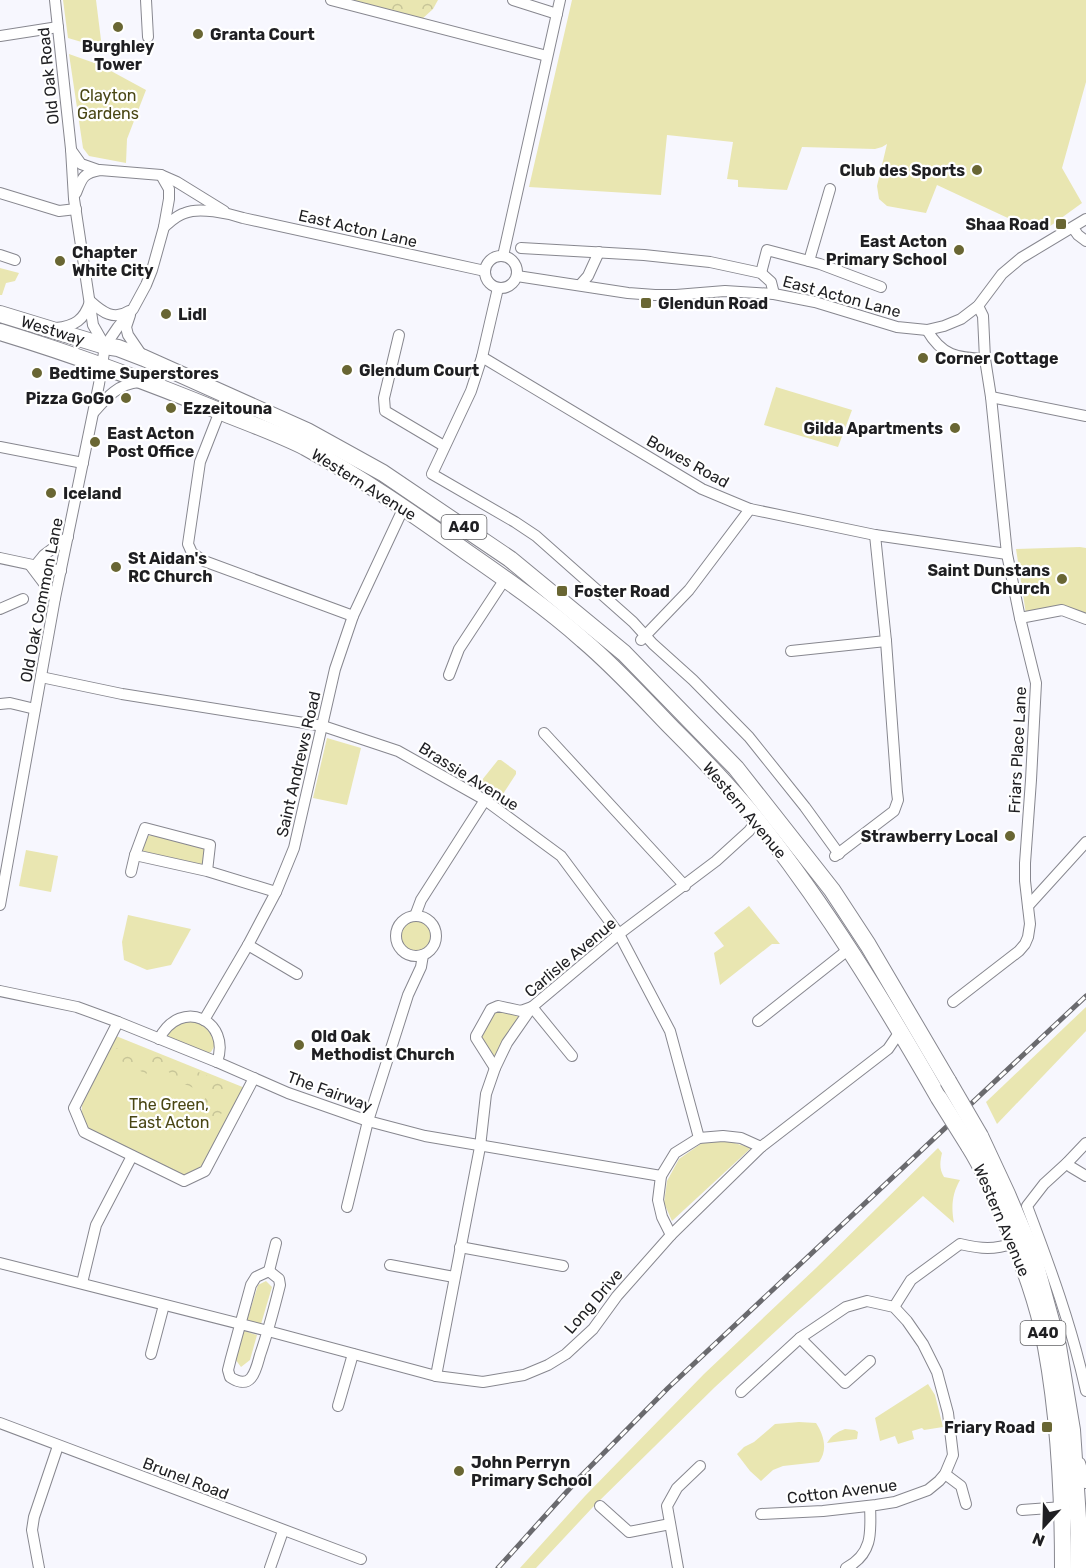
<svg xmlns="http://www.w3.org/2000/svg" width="1086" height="1568" font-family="Rubik,sans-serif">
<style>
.green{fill:#e9e6b1}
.forest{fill:url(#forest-crowns)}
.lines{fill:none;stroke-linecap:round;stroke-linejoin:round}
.minor-casing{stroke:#87878f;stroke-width:12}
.highway-casing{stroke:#87878f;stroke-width:18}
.minor{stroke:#fff;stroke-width:10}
.highway{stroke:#fff;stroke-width:16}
.rail-casing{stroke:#6a6a6e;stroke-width:5}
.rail{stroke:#fff;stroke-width:3;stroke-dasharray:9;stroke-linecap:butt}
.highway-bridge-casing{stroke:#87878f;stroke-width:18;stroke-linecap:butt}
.highway-bridge{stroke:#fff;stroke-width:16}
.poi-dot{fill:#696633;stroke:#fff;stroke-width:2}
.labels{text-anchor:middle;stroke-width:4.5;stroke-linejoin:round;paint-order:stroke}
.shield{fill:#fff;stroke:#626264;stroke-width:1.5}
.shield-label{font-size:15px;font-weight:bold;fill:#1f1f22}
.poi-label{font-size:16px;font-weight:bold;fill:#1f1f22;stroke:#fff;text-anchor:start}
.street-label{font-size:16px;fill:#1f1f22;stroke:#fff}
.park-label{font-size:16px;fill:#494614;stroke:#fff}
</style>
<defs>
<pattern id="forest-crowns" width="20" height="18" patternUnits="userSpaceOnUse" patternTransform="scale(1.5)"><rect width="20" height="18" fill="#e9e6b1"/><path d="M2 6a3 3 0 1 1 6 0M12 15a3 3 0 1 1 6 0" fill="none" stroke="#c7c598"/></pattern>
</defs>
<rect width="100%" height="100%" fill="#f7f7fe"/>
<!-- green -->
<g class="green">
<path d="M63 0H96L102 48 68 38Z"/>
<path d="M572 0H1086V82L1062 168 1082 203 1042 232 1029 228 937 185 926 213 887 206 879 199 877 186 887 144 882 147 875 149 802 147 787 190 738 187V180L727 179 733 142 667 135 661 195 529 187Z"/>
<path d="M69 54 100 65 146 90 127 139 126 163 89 156 83 148Z"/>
<path d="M0 268 19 273 15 281 6 283 2 295H0Z"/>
<path d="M776 387 852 410 838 447 764 425Z"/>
<path d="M1080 547 1086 548V616L1026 614 1016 549Z"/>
<path d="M327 738 361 748 347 805 313 798Z"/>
<path d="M498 760H501L516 771V774L499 800 478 785Z"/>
<path d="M153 835 206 849 205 867 142 851 148 836Z"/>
<path d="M26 850 58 856 51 892 19 886Z"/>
<path d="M749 906 780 944H772L720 985 714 953 724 946 714 933Z"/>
<path d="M128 915 191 929 171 965 147 970 124 960 122 942Z"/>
<circle cx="417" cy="936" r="16"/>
<path d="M1086 1007V1031L997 1124 986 1102Z"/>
<path d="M496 1009 518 1015V1017L494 1061 480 1040V1032Z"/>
<path d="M188 1021C205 1023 210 1030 215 1045L211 1052 205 1054 170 1039 168 1036 170 1028Z"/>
<path d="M116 1036 245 1088 201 1171 184 1179 87 1131 81 1122 82 1105Z"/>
<path d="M728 1141 751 1148 672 1221 664 1203 667 1181 679 1159 702 1143Z"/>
<path d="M938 1148 942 1153C940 1162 939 1169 944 1177L960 1180C952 1194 951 1207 954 1223L923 1196 715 1387 593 1507 536 1568H520L585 1496 704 1374 816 1268Z"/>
<path d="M266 1281 272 1287 261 1324 247 1320 258 1285Z"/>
<path d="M244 1331 257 1335 250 1360 241 1367 235 1359Z"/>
<path d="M928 1384 935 1395 943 1427 924 1430 922 1428 912 1431 914 1439 898 1444 895 1436 880 1441 875 1418Z"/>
<path d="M799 1422 816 1423C824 1435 828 1450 819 1462L783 1466 773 1470 761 1481 750 1471 737 1454 744 1447 754 1442 775 1424Z"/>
<path d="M845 1429 855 1430 858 1432 857 1439 827 1443C832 1435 837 1432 845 1429Z"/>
</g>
<!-- forest -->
<g class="forest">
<path d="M356 0H438L433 9 421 20 354 3Z"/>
<path d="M115 1048 154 1053 224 1083 230 1092 224 1109 212 1130 199 1129 196 1119 205 1101V1093L182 1083 158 1063 146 1074 114 1057Z"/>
</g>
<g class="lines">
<defs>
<g id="minor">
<path d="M55 0 71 149 74 199 93 325 105 346"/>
<path d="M146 0 148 37"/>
<path d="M331 0 547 56"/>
<path d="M513 0 557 14"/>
<path d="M0 36 58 27"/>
<path d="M71 150 81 164 98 170"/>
<path d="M0 193 59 211 76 209"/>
<path d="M76 193C82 178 83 173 100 170L161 175 177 182 224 211"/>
<path d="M164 227C170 222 177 215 185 213 199 207 228 213 243 218L485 271"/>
<path d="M1073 228 1078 235 1086 241"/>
<path d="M521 248 644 255 710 262 761 273 771 282 774 294"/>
<path d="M0 255 15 260"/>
<path d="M503 256 560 0"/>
<circle cx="501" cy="272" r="16"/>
<path d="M809 261 830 189"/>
<path d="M761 273 767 250 820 264 881 287"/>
<path d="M517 276 628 293 655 295H676L725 291 774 294 815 302 897 327 927 330 944 326 961 319 978 306 1002 274 1021 258 1086 219"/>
<path d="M580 285 588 276 599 252"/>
<path d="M498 288 482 357 471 391 432 474 515 522 536 536 633 622 653 644 693 680 749 737 805 807 839 854"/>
<path d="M90 301C102 312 114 321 129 311"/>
<path d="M130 315 126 327 128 335 143 357"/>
<path d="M56 328C75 326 84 320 90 302"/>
<path d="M927 330C942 356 957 358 985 359"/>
<path d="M399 335 384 398 385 411 444 446"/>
<path d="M482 357 702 489 750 509 875 535 1007 554"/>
<path d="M991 397 1086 416"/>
<path d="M220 411 200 462 188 544 192 553 204 561 353 616"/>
<path d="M94 412C107 397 118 384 139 382"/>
<path d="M0 447 83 463"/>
<path d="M0 558 61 571"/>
<path d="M30 565 55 598"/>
<path d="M35 566 44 555 68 537"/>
<path d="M0 609 23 599"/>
<path d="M1020 618 1062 610 1086 619"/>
<path d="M641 640 689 590 750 509"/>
<path d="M791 651 886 641"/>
<path d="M449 675 459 649 505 579"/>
<path d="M41 677 122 694 323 726 398 751 485 800 561 856 619 934 670 1031 699 1138"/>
<path d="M0 704 10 703 35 709"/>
<path d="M544 733 685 886"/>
<path d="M835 856 894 811 898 800 897 792 886 641 875 535"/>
<path d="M207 871 210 845 145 828 135 855 207 871 276 892"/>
<path d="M131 872 135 855"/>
<path d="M0 905 55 598 99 384 105 346 118 327 133 309 146 285 152 270 164 227 169 199V189L161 175"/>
<path d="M1028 906 1086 842"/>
<path d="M415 916 421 900 485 800"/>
<circle cx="416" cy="936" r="20"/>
<path d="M248 945 297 974"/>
<path d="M0 991 77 1007 118 1022 217 1062 288 1093 368 1121 425 1136 661 1176"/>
<path d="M953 1002 1019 951 1025 944 1028 937 1030 924 1025 881V863L1031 780 1036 683 1020 618 1007 554 991 397 985 359 983 316 978 306"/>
<path d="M204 1020 248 945 276 892 294 848 335 669 353 616 404 507"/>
<path d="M758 1021 849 949"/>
<path d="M118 1022 74 1108 84 1132 184 1181 205 1171 254 1078"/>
<path d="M159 1039C181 996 232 1021 217 1062"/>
<path d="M495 1068 476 1038V1036L491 1009 498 1006 521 1011 532 1007 572 1056"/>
<path d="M1086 1143 1067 1163 1044 1184 1027 1206C1050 1267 1072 1327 1086 1391"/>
<path d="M1067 1163 1071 1167 1086 1176"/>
<path d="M347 1207 368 1121 408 995 421 967 423 955"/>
<path d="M671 1235 662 1217 658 1200 661 1176 675 1153 699 1138 723 1136 741 1138 761 1147"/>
<path d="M460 1247 563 1266"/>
<path d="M0 1263 268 1331 436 1376 483 1382 524 1375 548 1365 566 1354 593 1329 617 1296 671 1235 761 1147 888 1049 901 1030"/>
<path d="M390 1265 454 1277"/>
<path d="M269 1271 279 1279 280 1285C274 1309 268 1332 260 1355 258 1362 256 1372 251 1378 245 1385 236 1381 230 1377L228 1370 231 1358 251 1285 256 1277Z"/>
<path d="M269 1271 276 1243"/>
<path d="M82 1283 96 1225 132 1156"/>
<path d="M894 1307 911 1280 960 1244C982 1249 993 1250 1015 1243"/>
<path d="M800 1338 845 1383 870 1361"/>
<path d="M151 1354 164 1305"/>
<path d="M436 1376 480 1147 486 1094 495 1068 507 1043 532 1007 619 934 716 861 749 831 757 820"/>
<path d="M741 1392 800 1338 846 1307 867 1301 894 1307 907 1321 923 1344 937 1372 948 1413 953 1455 945 1474 939 1481 928 1490 895 1502 876 1505 823 1511 761 1514"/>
<path d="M338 1406 353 1354"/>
<path d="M0 1423 361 1559"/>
<path d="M1080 1463 1086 1483"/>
<path d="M945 1474 961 1486 966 1504"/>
<path d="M600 1506 629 1532 670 1524"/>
<path d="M1022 1510 1063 1507"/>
<path d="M39 1568 32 1530 34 1517 58 1446"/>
<path d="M270 1568 283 1531"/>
<path d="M678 1568 667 1506 677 1488 700 1466"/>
<path d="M846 1568C873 1554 871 1532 870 1506"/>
</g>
<g id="highway">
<path d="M0 314 105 346 118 348 144 358 307 431 383 473 510 559 624 653 736 768 832 890 868 945 948 1081"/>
<path d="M0 332C76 355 151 383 224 413 251 424 279 434 305 447 362 478 415 515 468 553 507 580 547 608 583 640 615 667 643 698 672 728 702 758 731 788 757 820 826 907 884 1002 939 1098"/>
<path d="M980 1136 1007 1194 1033 1255 1058 1346 1072 1430 1079 1533V1568"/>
<path d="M969 1146C984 1170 994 1194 1005 1220 1019 1253 1034 1292 1042 1327 1059 1406 1063 1488 1063 1568"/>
</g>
</defs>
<!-- minor casing -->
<use href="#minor" class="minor-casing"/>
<!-- highway casing -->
<use href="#highway" class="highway-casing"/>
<!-- minor -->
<use href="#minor" class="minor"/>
<!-- highway -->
<use href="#highway" class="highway"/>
<defs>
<path id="rail" d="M498 1568 581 1476 668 1388 1086 996"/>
</defs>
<!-- rail casing -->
<use href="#rail" class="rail-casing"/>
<!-- rail -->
<use href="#rail" class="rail"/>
<defs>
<g id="highway-bridge">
<path d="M948 1081 980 1136"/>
<path d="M939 1098 969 1146"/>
</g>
</defs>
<!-- highway-bridge casing -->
<use href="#highway-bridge" class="highway-bridge-casing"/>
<!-- highway-bridge -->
<use href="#highway-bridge" class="highway-bridge"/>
</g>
<!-- markers -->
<g class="poi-dot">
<circle cx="118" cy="27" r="6"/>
<circle cx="198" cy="34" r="6"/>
<circle cx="977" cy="170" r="6"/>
<rect x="1055" y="218" width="12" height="12" rx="3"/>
<circle cx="959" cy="250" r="6"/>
<circle cx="60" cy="261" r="6"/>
<rect x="640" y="297" width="12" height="12" rx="3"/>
<circle cx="166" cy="314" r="6"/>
<circle cx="923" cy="358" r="6"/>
<circle cx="347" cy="370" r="6"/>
<circle cx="37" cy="373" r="6"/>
<circle cx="126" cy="398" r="6"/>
<circle cx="171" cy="408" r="6"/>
<circle cx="955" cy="428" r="6"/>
<circle cx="95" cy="442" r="6"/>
<circle cx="51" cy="493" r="6"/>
<circle cx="116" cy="567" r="6"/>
<circle cx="1062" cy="579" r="6"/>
<rect x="556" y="585" width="12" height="12" rx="3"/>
<circle cx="1010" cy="836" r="6"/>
<circle cx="299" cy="1045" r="6"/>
<rect x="1041" y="1421" width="12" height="12" rx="3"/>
<circle cx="459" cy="1471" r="6"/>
</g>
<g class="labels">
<!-- shield labels -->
<g class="shield">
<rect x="441.5" y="515" width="45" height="24" rx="4.5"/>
<rect x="1020.5" y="1321" width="45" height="24" rx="4.5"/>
</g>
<g class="shield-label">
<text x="464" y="532">A40</text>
<text x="1043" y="1338">A40</text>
</g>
<!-- poi labels -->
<g class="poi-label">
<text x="210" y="40">Granta Court</text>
<text x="118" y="52" text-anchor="middle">Burghley<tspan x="118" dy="18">Tower</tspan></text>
<text x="965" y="176" text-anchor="end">Club des Sports</text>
<text x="1049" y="230" text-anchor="end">Shaa Road</text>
<text x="947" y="247" text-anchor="end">East Acton<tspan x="947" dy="18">Primary School</tspan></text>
<text x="72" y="258">Chapter<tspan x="72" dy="18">White City</tspan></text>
<text x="658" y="309">Glendun Road</text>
<text x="178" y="320">Lidl</text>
<text x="935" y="364">Corner Cottage</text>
<text x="359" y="376">Glendum Court</text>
<text x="49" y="379">Bedtime Superstores</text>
<text x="114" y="404" text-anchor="end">Pizza GoGo</text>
<text x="183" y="414">Ezzeitouna</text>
<text x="943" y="434" text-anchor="end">Gilda Apartments</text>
<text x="107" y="439">East Acton<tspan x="107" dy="18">Post Office</tspan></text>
<text x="63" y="499">Iceland</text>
<text x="128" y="564">St Aidan's<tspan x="128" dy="18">RC Church</tspan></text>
<text x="1050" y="576" text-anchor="end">Saint Dunstans<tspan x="1050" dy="18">Church</tspan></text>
<text x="574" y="597">Foster Road</text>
<text x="998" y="842" text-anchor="end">Strawberry Local</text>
<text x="311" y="1042">Old Oak<tspan x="311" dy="18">Methodist Church</tspan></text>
<text x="1035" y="1433" text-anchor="end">Friary Road</text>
<text x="471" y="1468">John Perryn<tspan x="471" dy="18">Primary School</tspan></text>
</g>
<!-- street labels -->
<g class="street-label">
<text transform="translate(48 76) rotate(-96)" y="6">Old Oak Road</text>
<text transform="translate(358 228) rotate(13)" y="6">East Acton Lane</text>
<text transform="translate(842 296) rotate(15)" y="6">East Acton Lane</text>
<text transform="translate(53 330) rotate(17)" y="6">Westway</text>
<text transform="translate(688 461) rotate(29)" y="6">Bowes Road</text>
<text transform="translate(364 484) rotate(32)" y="6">Western Avenue</text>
<text transform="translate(41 600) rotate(-79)" y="6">Old Oak Common Lane</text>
<text transform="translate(1017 750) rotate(-87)" y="6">Friars Place Lane</text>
<text transform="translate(298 764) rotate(-77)" y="6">Saint Andrews Road</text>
<text transform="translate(469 776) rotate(32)" y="6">Brassie Avenue</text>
<text transform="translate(745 810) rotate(50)" y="6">Western Avenue</text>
<text transform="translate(570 957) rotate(-40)" y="6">Carlisle Avenue</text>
<text transform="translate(330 1091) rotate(20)" y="6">The Fairway</text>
<text transform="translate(1002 1220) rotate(67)" y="6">Western Avenue</text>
<text transform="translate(593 1301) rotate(-49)" y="6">Long Drive</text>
<text transform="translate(186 1478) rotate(21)" y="6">Brunel Road</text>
<text transform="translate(842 1491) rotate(-7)" y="6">Cotton Avenue</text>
</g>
<!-- park labels -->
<g class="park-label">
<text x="108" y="101">Clayton<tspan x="108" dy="18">Gardens</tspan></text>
<text x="169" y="1110">The Green,<tspan x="169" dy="18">East Acton</tspan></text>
</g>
</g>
<!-- north arrow -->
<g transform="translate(1044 1526) rotate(202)" stroke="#ffffff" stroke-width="4.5" paint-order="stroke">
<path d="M0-4.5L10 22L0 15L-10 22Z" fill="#1f1f22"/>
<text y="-9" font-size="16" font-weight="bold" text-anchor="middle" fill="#1f1f22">N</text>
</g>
</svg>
